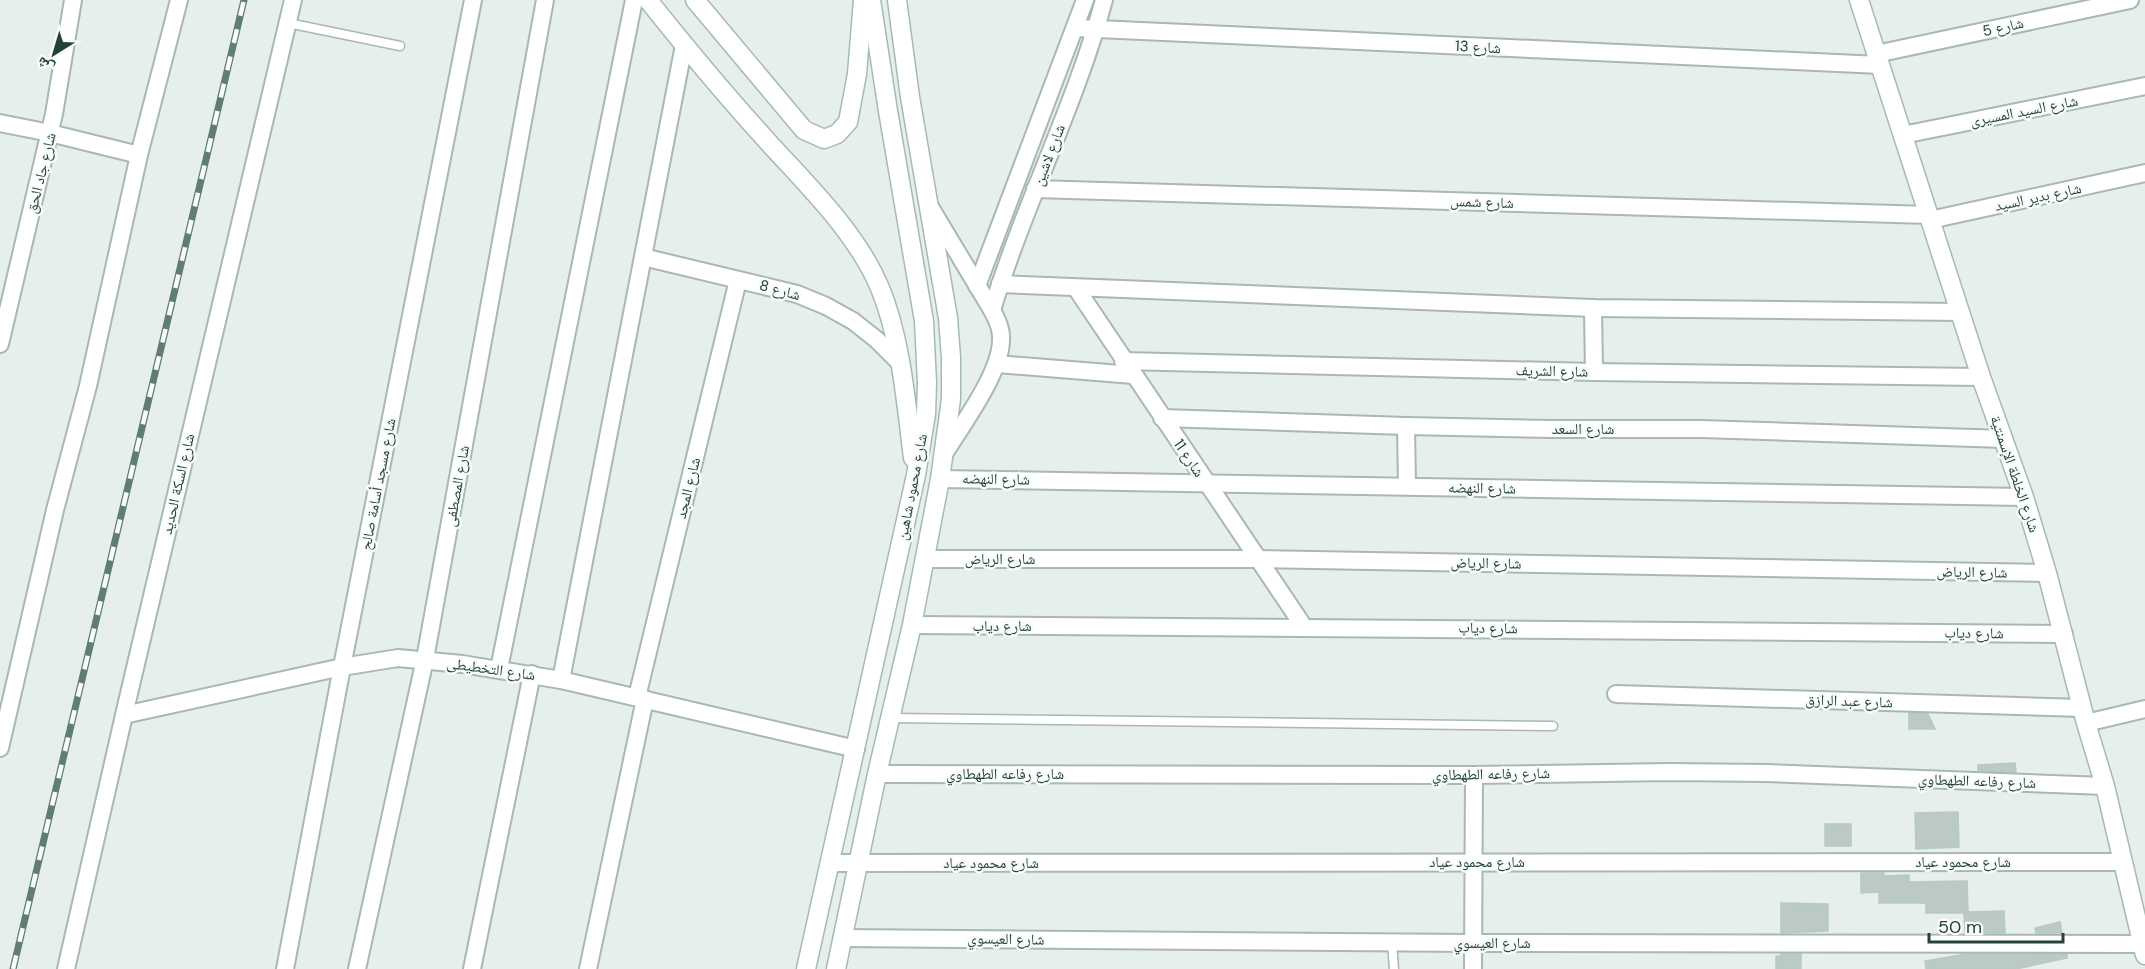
<svg xmlns="http://www.w3.org/2000/svg" width="2145" height="969" font-family="'DM Sans','Noto Naskh Arabic',sans-serif">
<style>
.building{fill:#bbcac4;stroke:#b8c9c2;stroke-width:1.5}
.lines{fill:none;stroke-linecap:round;stroke-linejoin:round}
.lane-casing{stroke:#a8b8b2;stroke-width:11}
.street-casing{stroke:#a8b8b2;stroke-width:20}
.secondary-casing{stroke:#a4bbb3;stroke-width:21}
.lane{stroke:#fff;stroke-width:8}
.street{stroke:#fff;stroke-width:16}
.secondary{stroke:#fff;stroke-width:18}
.rail-casing{stroke:#5f7d75;stroke-width:7}
.rail{stroke:#f7fbf9;stroke-width:4.5;stroke-dasharray:14;stroke-linecap:butt}
.labels{text-anchor:middle;stroke-width:5;stroke-linejoin:round;paint-order:stroke}
.street-label{font-size:15px;fill:#24423a;stroke:#f7fbf9}
</style>
<rect width="100%" height="100%" fill="#e6efeb"/>
<!-- building -->
<g class="building">
<path d="M1909 713 1928 714 1935 729H1909Z"/>
<path d="M2015 763 2016 772 1978 771V765Z"/>
<path d="M1958 812 1959 847 1916 849 1915 813Z"/>
<rect x="1825" y="824" width="26" height="22"/>
<path d="M1861 873H1884V876L1909 875V882L1967 881 1968 912 2004 911 2005 933H1965L1964 913H1926V903H1879V892L1861 893Z"/>
<path d="M1781 903 1828 904V931L1781 933Z"/>
<path d="M2060 922 2062 933H2036L2035 928Z"/>
<path d="M1781 954H1801V969H1776V956H1781Z"/>
<path d="M1966 954H2067V958L2016 969H1926L1925 961Z"/>
</g>
<g class="lines">
<defs>
<g id="lane">
<path d="M288 23 400 46"/>
<path d="M891 718 1553 726"/>
<path d="M1392 942 1394 969"/>
</g>
<g id="street">
<path d="M1076 28 1880 65"/>
<path d="M1876 54 2130 0"/>
<path d="M0 123 50 133 139 155"/>
<path d="M1903 135 2145 86"/>
<path d="M1035 189 1929 215"/>
<path d="M930 207 992 310C997 320 1002 329 1001 341 1000 374 962 425 944 454"/>
<path d="M1930 220 2145 173"/>
<path d="M643 257 797 294 826 306 853 321 877 340 899 362"/>
<path d="M1000 284 1593 308 1960 312"/>
<path d="M977 286 1085 0"/>
<path d="M1076 288 1304 627"/>
<path d="M1593 308 1594 372"/>
<path d="M992 310C1024 205 1075 106 1104 0"/>
<path d="M0 344 54 114 73 0"/>
<path d="M1123 361 1594 372 1981 377"/>
<path d="M997 364 1133 375"/>
<path d="M1162 418 1406 426 1552 429H1701L2004 439"/>
<path d="M1406 426 1407 486"/>
<path d="M940 479 2024 497"/>
<path d="M925 559H1258L2047 573"/>
<path d="M912 625 2064 634"/>
<path d="M499 669 634 0"/>
<path d="M561 680 684 45"/>
<path d="M1616 694 2082 708"/>
<path d="M637 697 738 280"/>
<path d="M124 715 342 667 398 658 462 664 561 680 856 749"/>
<path d="M2086 723 2145 709"/>
<path d="M0 748 55 510 88 386 139 155 179 0"/>
<path d="M877 774 1474 775 1669 772 1766 773 2105 786"/>
<path d="M830 863 2123 862"/>
<path d="M842 938 1473 943 2142 944"/>
<path d="M66 969 127 702 293 0"/>
<path d="M285 969 342 667 473 0"/>
<path d="M357 969 425 659 545 0"/>
<path d="M472 969 532 674"/>
<path d="M588 969 645 699"/>
<path d="M1473 969 1474 775"/>
</g>
<g id="secondary">
<path d="M648 0C687 49 727 97 769 143 808 186 857 233 880 288 901 339 906 402 913 458"/>
<path d="M695 0 804 130 824 139 837 134 848 122 857 74 863 0"/>
<path d="M1859 0 1981 377 2024 497 2047 573 2086 723 2105 786 2145 955"/>
<path d="M806 969 916 475 926 414 927 383 924 321 888 111 871 0"/>
<path d="M836 969 877 774 912 625 940 479 951 399V358L948 318 910 97 897 0"/>
</g>
</defs>
<!-- lane casing -->
<use href="#lane" class="lane-casing"/>
<!-- street casing -->
<use href="#street" class="street-casing"/>
<!-- secondary casing -->
<use href="#secondary" class="secondary-casing"/>
<!-- lane -->
<use href="#lane" class="lane"/>
<!-- street -->
<use href="#street" class="street"/>
<!-- secondary -->
<use href="#secondary" class="secondary"/>
<defs>
<path id="rail" d="M13 969 244 0"/>
</defs>
<!-- rail casing -->
<use href="#rail" class="rail-casing"/>
<!-- rail -->
<use href="#rail" class="rail"/>
</g>
<g class="labels">
<!-- street labels -->
<g class="street-label">
<text transform="translate(2003 27) rotate(-12)" y="5">شارع 5</text>
<text transform="translate(1478 47) rotate(3)" y="5">شارع 13</text>
<text transform="translate(2024 111) rotate(-11)" y="5">شارع السيد المسيرى</text>
<text transform="translate(1049 155) rotate(-69)" y="5">شارع لاشين</text>
<text transform="translate(41 173) rotate(-76)" y="5">شارع جاد الحق</text>
<text transform="translate(2038 197) rotate(-12)" y="5">شارع بدير السيد</text>
<text transform="translate(1482 202) rotate(2)" y="5">شارع شمس</text>
<text transform="translate(780 290) rotate(15)" y="5">شارع 8</text>
<text transform="translate(1552 371) rotate(1)" y="5">شارع الشريف</text>
<text x="1583" y="434">شارع السعد</text>
<text transform="translate(1189 458) rotate(56)" y="5">شارع 11</text>
<text transform="translate(2015 474) rotate(71)" y="5">شارع الخلطة الإسمنتية</text>
<text transform="translate(996 479) rotate(1)" y="5">شارع النهضه</text>
<text transform="translate(178 484) rotate(-77)" y="5">شارع السكة الحديد</text>
<text transform="translate(378 484) rotate(-79)" y="5">شارع مسجد أسامة صالح</text>
<text transform="translate(457 486) rotate(-80)" y="5">شارع المصطفى</text>
<text transform="translate(912 487) rotate(-79)" y="5">شارع محمود شاهين</text>
<text transform="translate(688 488) rotate(-76)" y="5">شارع المجد</text>
<text transform="translate(1482 488) rotate(1)" y="5">شارع النهضه</text>
<text x="1000" y="564">شارع الرياض</text>
<text transform="translate(1486 563) rotate(1)" y="5">شارع الرياض</text>
<text transform="translate(1972 572) rotate(1)" y="5">شارع الرياض</text>
<text x="1002" y="631">شارع دياب</text>
<text transform="translate(1488 628) rotate(1)" y="5">شارع دياب</text>
<text transform="translate(1974 633) rotate(1)" y="5">شارع دياب</text>
<text transform="translate(491 669) rotate(8)" y="5">شارع التخطيطى</text>
<text transform="translate(1849 701) rotate(2)" y="5">شارع عبد الرازق</text>
<text x="1005" y="779">شارع رفاعه الطهطاوي</text>
<text transform="translate(1491 774) rotate(-1)" y="5">شارع رفاعه الطهطاوي</text>
<text transform="translate(1977 781) rotate(2)" y="5">شارع رفاعه الطهطاوي</text>
<text x="1477" y="867">شارع محمود عياد</text>
<text x="1963" y="867">شارع محمود عياد</text>
<text x="991" y="868">شارع محمود عياد</text>
<text transform="translate(1006 939) rotate(1)" y="5">شارع العيسوي</text>
<text x="1492" y="948">شارع العيسوي</text>
</g>
</g>
<!-- north arrow -->
<g transform="translate(54 54) rotate(217)" stroke="#f7fbf9" stroke-width="4.5" paint-order="stroke">
<path d="M0-4.5L10 22L0 15L-10 22Z" fill="#24423a"/>
<text y="-9" font-size="16" font-weight="bold" text-anchor="middle" fill="#24423a">ش</text>
</g>
<!-- scale -->
<path d="M1929 933v9h134v-9" fill="none" stroke="#24423a" stroke-width="3"/>
<text x="1938" y="933" font-size="18" fill="#24423a" stroke="#f7fbf9" stroke-width="4.5" paint-order="stroke">50 m</text>
</svg>
